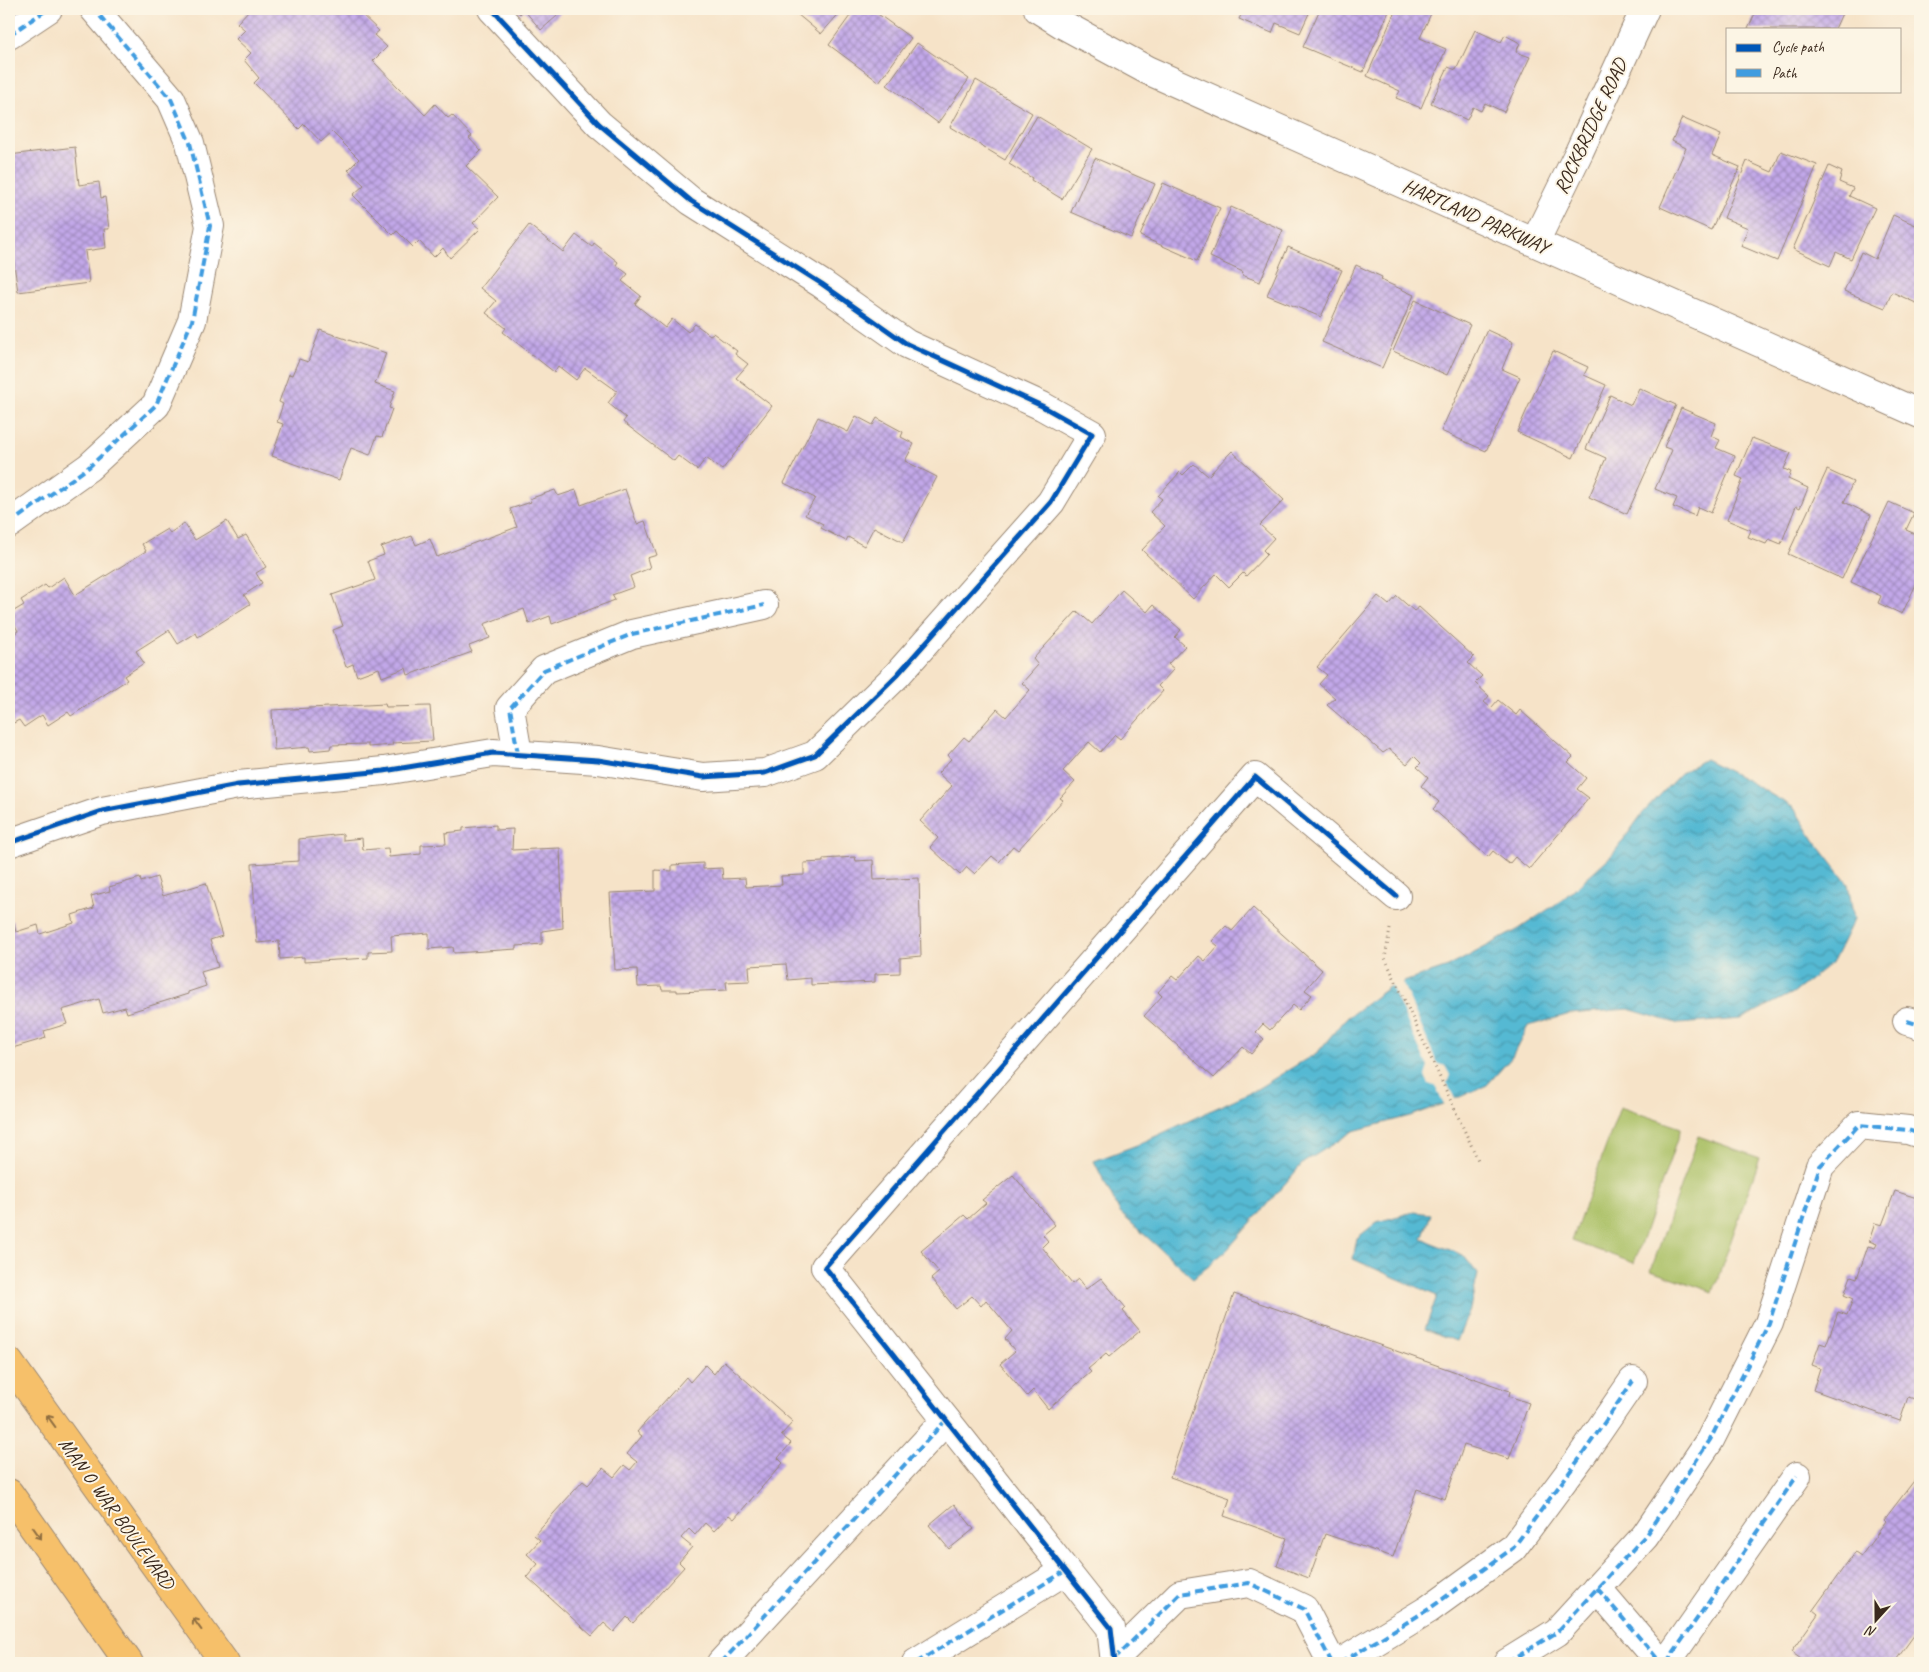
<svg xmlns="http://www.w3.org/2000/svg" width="1929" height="1672" font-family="Caveat,sans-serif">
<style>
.grass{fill:#a9bf64;stroke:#727441}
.water{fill:url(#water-waves);stroke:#487278}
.pier{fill:#f6e3c8}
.building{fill:url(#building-cross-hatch)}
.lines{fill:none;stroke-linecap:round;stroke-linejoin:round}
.minor-casing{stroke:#988673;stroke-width:30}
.tertiary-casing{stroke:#988673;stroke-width:30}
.primary-casing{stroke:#988673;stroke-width:30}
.path{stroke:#988673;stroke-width:3;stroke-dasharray:1 4;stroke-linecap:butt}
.minor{stroke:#fff;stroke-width:28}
.tertiary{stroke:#fff;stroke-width:28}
.primary{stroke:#f6c06b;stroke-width:28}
.quiet{stroke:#3f9ce0;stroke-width:4;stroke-dasharray:8 4;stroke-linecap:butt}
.cycleway-casing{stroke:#fcf5e5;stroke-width:8}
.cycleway{stroke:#0057b8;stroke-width:5}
.oneway{stroke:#8f6e41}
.labels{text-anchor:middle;stroke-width:4;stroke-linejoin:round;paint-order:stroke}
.street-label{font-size:20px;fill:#3b2a1e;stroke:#fcf5e5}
</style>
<defs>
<pattern id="water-waves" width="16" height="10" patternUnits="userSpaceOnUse" patternTransform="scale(1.25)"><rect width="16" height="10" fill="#55b9d3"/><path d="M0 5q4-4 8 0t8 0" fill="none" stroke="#4897ab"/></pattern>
<pattern id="building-cross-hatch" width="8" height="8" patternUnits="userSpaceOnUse" patternTransform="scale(1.25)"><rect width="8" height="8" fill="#c2a8e9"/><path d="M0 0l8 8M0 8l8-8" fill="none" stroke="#9f89bc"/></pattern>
</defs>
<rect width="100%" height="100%" fill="#fcf5e5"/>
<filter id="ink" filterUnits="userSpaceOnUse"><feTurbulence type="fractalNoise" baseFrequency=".02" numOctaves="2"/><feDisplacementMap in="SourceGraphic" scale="10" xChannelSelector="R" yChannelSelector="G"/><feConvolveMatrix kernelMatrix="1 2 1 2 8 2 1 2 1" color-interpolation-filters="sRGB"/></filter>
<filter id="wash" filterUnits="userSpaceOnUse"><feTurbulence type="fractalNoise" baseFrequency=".0096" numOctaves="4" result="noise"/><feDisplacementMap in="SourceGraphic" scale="20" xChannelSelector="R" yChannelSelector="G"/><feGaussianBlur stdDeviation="1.12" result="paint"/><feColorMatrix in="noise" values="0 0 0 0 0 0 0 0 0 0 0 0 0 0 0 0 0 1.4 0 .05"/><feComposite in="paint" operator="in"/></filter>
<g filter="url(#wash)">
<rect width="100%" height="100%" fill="#f6e3c8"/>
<!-- grass -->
<g class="grass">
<path d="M1620 1107 1681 1128 1634 1263 1572 1241Z"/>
<path d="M1698 1136 1760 1158 1713 1292 1651 1270Z"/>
</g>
<!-- water -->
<g class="water">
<path d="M1705 759 1748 781 1794 808 1814 840 1848 884 1854 919 1833 962 1793 993 1741 1019 1679 1024 1628 1009 1570 1014 1528 1026 1512 1057 1487 1085 1448 1102 1410 1116 1353 1131 1303 1163 1227 1250 1193 1278 1120 1213 1094 1161 1137 1145 1257 1089 1318 1052 1344 1020 1389 987 1448 967 1519 929 1562 900 1613 854 1642 814 1681 773Z"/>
<path d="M1413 1212 1431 1214 1422 1239 1463 1255 1478 1274 1470 1309 1457 1341 1425 1329 1437 1296 1353 1259 1357 1238 1377 1222Z"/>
</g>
<!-- pier -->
<path class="pier" d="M1401 980 1437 1063 1445 1066 1450 1075 1447 1083 1456 1101 1449 1104 1445 1106 1436 1087 1429 1084 1425 1076 1428 1067 1390 984Z"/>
<g id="blocks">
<!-- building -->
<g class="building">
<path d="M250 9H324L328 13 332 9H350L354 13 357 10 379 31 374 35 387 47 373 61 425 115 435 104 448 118 452 115 472 136 469 138 481 151 466 166 498 197 473 223 480 229 450 258 443 248 434 257 419 241 413 247 397 231 393 235 353 195 364 185 348 170 359 159 332 132 321 142 304 124 299 129 254 83 259 78 244 60 251 53 236 39 245 30 237 23Z"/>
<path d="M516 9H565L541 30 524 10 520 14Z"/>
<path d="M791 9H843L821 34Z"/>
<path d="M855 9H871L911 38 879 82 829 45Z"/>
<path d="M1244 9H1311L1300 33 1276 23 1272 33 1239 19Z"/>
<path d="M1320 9 1328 13 1330 9H1390L1363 72 1303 47Z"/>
<path d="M1396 9H1433L1420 38 1446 49 1421 108 1396 98 1400 91 1367 76Z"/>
<path d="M1757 9H1844L1835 29H1748Z"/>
<path d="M1475 30 1501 42 1505 35 1520 43 1516 52 1530 57 1504 112 1485 103 1481 111 1473 107 1467 120 1431 103 1448 67 1456 70Z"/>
<path d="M917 43 969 79 938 123 887 85Z"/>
<path d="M976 80 1032 113 1005 160 950 127Z"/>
<path d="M1037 116 1092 149 1062 199 1031 180 1032 178 1009 164Z"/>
<path d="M1682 118 1721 135 1712 155 1740 167 1711 230 1660 207 1686 148 1672 141Z"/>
<path d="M75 147 79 185 99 182 101 198 105 197 109 229H104L106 248 85 251 89 283 18 292 13 257 9 258V155Z"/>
<path d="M1781 151 1817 165 1777 261 1741 246 1748 228 1724 218 1747 161 1772 172Z"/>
<path d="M1095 158 1155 184 1131 238 1071 212Z"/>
<path d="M1829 166 1842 172 1839 182 1853 188 1849 196 1875 208 1851 259 1836 252 1830 266 1793 249Z"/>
<path d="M1163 183 1220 208 1197 261 1140 236Z"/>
<path d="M1231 207 1283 230 1260 282 1242 275 1243 272 1210 257Z"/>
<path d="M1893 215 1920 227V293L1916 303 1892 292 1885 308 1844 291 1861 252 1875 259Z"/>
<path d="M529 225 563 252 576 235 592 247 594 243 618 262 616 265 628 274 622 281 641 296 635 304 665 328 672 319 688 332 695 324 710 335 713 333 737 351 735 354 748 364 736 378 772 406 722 470 706 458 697 470 678 456 674 461 623 422 626 418 608 403 617 391 585 368 576 380 558 366 554 372 503 332 506 328 486 313 496 301 480 288Z"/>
<path d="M1288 247 1342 270 1321 317 1267 295Z"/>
<path d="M1356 265 1382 277 1381 280 1414 295 1382 368 1322 342Z"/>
<path d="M1415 300 1470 325 1447 375 1393 351Z"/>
<path d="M320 330 386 353 375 384 395 391 389 408 392 409 382 437 377 436 370 455 351 448 339 480 272 456 283 424 277 422 283 404 279 402 289 374 292 375 299 359 308 362Z"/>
<path d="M1487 330 1513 342 1502 369 1520 377 1486 451 1441 431Z"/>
<path d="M1553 351 1588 367 1584 375 1606 385 1573 458 1517 432Z"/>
<path d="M1639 388 1676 405 1627 514 1589 497 1606 458 1586 449 1610 395 1631 405Z"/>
<path d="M1681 408 1716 423 1711 436 1720 440 1716 448 1735 456 1711 513 1698 507 1695 516 1673 507 1677 498 1655 489 1672 450 1664 447Z"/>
<path d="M856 416 873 425 877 418 903 432 901 437 914 444 905 461 937 477 903 542 874 527 864 546 848 537 846 541 821 528 823 524 805 515 815 498 784 483 818 417 848 432Z"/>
<path d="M1752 438 1791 453 1784 469 1791 472 1788 479 1808 488 1800 508 1796 506 1781 544 1769 539 1766 544 1748 537 1751 530 1727 520 1743 479 1736 476Z"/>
<path d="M1232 451 1284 500 1260 525 1274 538 1263 550 1267 554 1246 576 1243 573 1229 587 1216 574 1193 599 1142 550 1165 526 1150 512 1162 499 1158 496 1180 472 1183 475 1194 464 1208 476Z"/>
<path d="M1827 470 1853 482 1844 502 1871 515 1842 579 1788 554Z"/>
<path d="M625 489 637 524 645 521 657 555 647 558 650 568 630 576 634 587 612 595 615 600 552 624 550 616 529 624 524 609 484 624 490 638 469 646 472 652 408 675 406 668 382 677 379 668 357 676 353 664 346 667 333 630 343 626 332 595 375 580 368 561 384 555 381 547 412 536 416 545 430 539 437 557 517 527 510 509 531 502 529 499 555 490 558 496 576 490 581 505Z"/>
<path d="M1889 502 1914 513 1906 530 1920 536V576L1902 614 1878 603 1881 596 1851 582Z"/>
<path d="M227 521 238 539 246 535 266 567 256 573 262 583 244 595 250 604 198 637 196 633 178 644 169 630 136 651 144 663 124 676 127 680 71 716 68 712 48 725 42 715 24 727 19 720 10 725 9 637 18 631 9 614 24 605 21 600 45 585 48 588 64 577 75 595 146 551 142 544 167 529 170 533 184 523 195 540Z"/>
<path d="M1122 590 1147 612 1153 605 1181 630 1175 637 1185 646 1168 664 1174 669 1158 686 1163 691 1120 739 1115 735 1100 752 1089 742 1063 771 1075 782 1060 798 1063 800 1018 850 1013 846 999 862 992 856 975 874 967 867 960 875 930 847 938 838 920 821 952 786 938 773 951 759 948 755 964 737 969 741 997 709 1006 717 1030 690 1022 683 1038 665 1033 659 1077 611 1092 624Z"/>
<path d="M1378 596 1389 605 1397 596 1414 611 1419 607 1474 657 1468 663 1482 676 1475 683 1489 696 1484 702 1491 708 1498 700 1516 715 1520 710 1573 757 1568 762 1586 778 1577 789 1589 798 1529 869 1515 857 1509 864 1493 851 1488 857 1433 809 1439 802 1421 786 1428 777 1417 767 1421 763 1414 756 1407 764 1389 749 1383 753 1327 705 1335 698 1319 684 1327 675 1317 667Z"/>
<path d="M385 704 386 707 430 706 433 741 392 743 393 745 368 747V744L331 745 330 749 310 751 309 747 274 750 272 710Z"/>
<path d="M496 825V830L513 829 512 850 560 848 563 928 542 931V944L517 946V949L454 953 453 947 429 949V933L391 936 392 951 368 952V958L304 962V957L280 959 279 941 257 943 252 864 299 861V839L343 834V840L362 838 363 850 388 848 389 857 421 854V845L446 844 445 833 463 831V828Z"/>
<path d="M855 857 856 861 873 860 874 880 919 878 921 956 900 958V973L875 974V982L811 985V978L788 980 786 964 749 966 750 981 726 982 727 990 677 992V990H662L661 986 638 987 637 969 615 970 610 893 655 891V870L672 871V865L703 863V869L722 868 723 879 745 878 746 887 782 885 781 876 804 875V863L823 862V859Z"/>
<path d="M157 877 163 896 206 883 222 936 210 940 218 967 201 972 206 986 188 992V994L127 1013 125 1007 103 1013 99 999 62 1010 67 1024 44 1031 46 1038 9 1049V922L13 921 16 932 38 925 40 934 74 923 72 915 94 908 91 896 110 891 109 887 140 878 141 882Z"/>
<path d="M1253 908 1322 970 1305 990 1312 995 1299 1010 1293 1005 1270 1030 1263 1024 1256 1032 1264 1039 1251 1054 1243 1047 1214 1078 1144 1016 1162 996 1158 992 1172 976 1177 980 1199 956 1205 961 1218 946 1212 941 1226 926 1232 931Z"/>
<path d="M1013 1175 1055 1225 1043 1235 1048 1241 1042 1247 1072 1284 1078 1279 1086 1289 1101 1278 1126 1308 1123 1311 1140 1331 1109 1357 1106 1354 1088 1369 1091 1372 1048 1409 1033 1390 1027 1396 1000 1364 1015 1351 1005 1339 1012 1331 986 1300 981 1306 972 1296 956 1309 931 1279 939 1272 921 1251 964 1215 968 1219 986 1203 982 1200Z"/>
<path d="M1895 1191 1920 1199V1364L1918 1370 1920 1371V1384L1915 1399 1908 1397 1900 1421 1813 1390 1820 1368 1812 1365 1820 1343 1826 1345 1838 1312 1847 1315 1853 1299 1844 1295 1851 1276 1857 1278 1868 1246 1875 1248 1877 1244 1869 1241 1875 1223 1882 1225Z"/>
<path d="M1234 1294 1510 1391 1509 1396 1529 1403 1509 1459 1464 1445 1445 1499 1417 1489 1393 1557 1325 1534 1309 1578 1277 1566 1287 1538 1224 1516 1230 1498 1170 1477Z"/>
<path d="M724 1361 793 1422 781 1435 791 1443 778 1458 783 1463 734 1519 729 1515 714 1531 705 1523 695 1535 689 1529 681 1538 692 1547 679 1562 684 1567 633 1623 627 1617 614 1632 604 1623 592 1636 527 1577 538 1564 527 1554 540 1540 534 1535 583 1481 588 1485 603 1468 614 1477 624 1465 630 1470 637 1462 627 1454 642 1436 637 1432 686 1377 690 1382 705 1365 714 1374Z"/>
<path d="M1920 1473V1627L1894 1663H1807L1791 1652 1818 1614 1813 1610 1855 1552 1861 1556 1886 1522 1884 1520Z"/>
<path d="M954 1504 974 1529 949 1549 929 1525Z"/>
</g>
</g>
</g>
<g filter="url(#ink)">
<use href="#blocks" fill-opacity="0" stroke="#988673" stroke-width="1"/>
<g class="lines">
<defs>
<g id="minor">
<path d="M9 35 48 9"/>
<path d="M1535 242 1579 152 1645 9"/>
<path d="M9 524 89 467 156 405 192 321 210 226 190 143 171 99 94 9"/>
<path d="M518 754 510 708 544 670 632 634 764 605"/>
<path d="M9 843 102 811 238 785 384 771 493 753 598 760 703 777 765 773 815 755 897 675 1051 502 1092 434 1042 406 907 344 822 284 691 201 599 124 492 9"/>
<path d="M1907 1021 1920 1025"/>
<path d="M1597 1588 1661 1663"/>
<path d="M1114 1659 1180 1594 1249 1583 1304 1609 1332 1663"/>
<path d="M721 1663 946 1420"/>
<path d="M916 1663 1065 1571"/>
<path d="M1115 1663 1111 1628 825 1267 1255 777 1396 896"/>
<path d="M1340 1663 1429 1609 1513 1548 1580 1458 1633 1381"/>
<path d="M1507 1663 1557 1632 1645 1536 1710 1440 1769 1323 1820 1166 1859 1125 1908 1130 1920 1134"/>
<path d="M1666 1663 1797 1476"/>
</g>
<path id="tertiary" d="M1038 9 1062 24 1147 70 1920 414"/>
<g id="primary">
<path d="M9 1362 225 1663"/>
<path d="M9 1493 129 1663"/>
</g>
</defs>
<!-- minor casing -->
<use href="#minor" class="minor-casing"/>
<!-- tertiary casing -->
<use href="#tertiary" class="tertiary-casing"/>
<!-- primary casing -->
<use href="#primary" class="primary-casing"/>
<!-- path -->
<path class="path" d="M1390 929 1385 958 1478 1160"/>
<!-- minor -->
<use href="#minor" class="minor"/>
<!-- tertiary -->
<use href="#tertiary" class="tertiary"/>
<!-- primary -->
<use href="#primary" class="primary"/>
<!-- quiet -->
<g class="quiet">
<path d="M9 35 48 9"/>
<path d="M9 524 89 467 156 405 192 321 210 226 190 143 171 99 94 9"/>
<path d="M518 754 510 708 544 670 632 634 764 605"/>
<path d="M1907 1021 1920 1025"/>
<path d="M1597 1588 1661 1663"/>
<path d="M1114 1659 1180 1594 1249 1583 1304 1609 1332 1663"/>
<path d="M721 1663 946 1420"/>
<path d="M916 1663 1065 1571"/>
<path d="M1340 1663 1429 1609 1513 1548 1580 1458 1633 1381"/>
<path d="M1507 1663 1557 1632 1645 1536 1710 1440 1769 1323 1820 1166 1859 1125 1908 1130 1920 1134"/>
<path d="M1666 1663 1797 1476"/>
</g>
<defs>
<g id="cycleway">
<path d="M9 843 102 811 238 785 384 771 493 753 598 760 703 777 765 773 815 755 897 675 1051 502 1092 434 1042 406 907 344 822 284 691 201 599 124 492 9"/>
<path d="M1115 1663 1111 1628 825 1267 1255 777 1396 896"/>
</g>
</defs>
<!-- cycleway casing -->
<use href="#cycleway" class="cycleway-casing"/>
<!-- cycleway -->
<use href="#cycleway" class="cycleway"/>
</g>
<!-- one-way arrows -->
<defs><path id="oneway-shaft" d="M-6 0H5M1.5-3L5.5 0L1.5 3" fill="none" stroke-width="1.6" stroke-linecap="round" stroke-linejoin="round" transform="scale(1.25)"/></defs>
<g class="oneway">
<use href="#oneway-shaft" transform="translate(51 1421) rotate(-126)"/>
<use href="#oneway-shaft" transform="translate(37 1533) rotate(55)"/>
<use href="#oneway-shaft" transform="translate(197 1624) rotate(-126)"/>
</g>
</g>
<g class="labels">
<!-- street labels -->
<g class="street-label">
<text transform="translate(1590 126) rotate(-65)" y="7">ROCKBRIDGE ROAD</text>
<text transform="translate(1476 216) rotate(24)" y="7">HARTLAND PARKWAY</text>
<text transform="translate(117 1513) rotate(54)" y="7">MAN O WAR BOULEVARD</text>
</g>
</g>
<!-- margin -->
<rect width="1929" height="1672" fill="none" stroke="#fcf5e5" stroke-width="30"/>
<!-- legend -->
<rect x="1726" y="28" width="175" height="65" fill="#fcf5e5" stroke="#afa495"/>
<rect x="1736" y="44" width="25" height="8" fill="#0057b8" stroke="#afa495"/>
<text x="1772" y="52" font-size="15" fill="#3b2a1e">Cycle path</text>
<rect x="1736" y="69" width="25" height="8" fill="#3f9ce0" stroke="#afa495"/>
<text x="1772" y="78" font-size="15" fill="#3b2a1e">Path</text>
<!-- north arrow -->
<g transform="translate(1876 1620) rotate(201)" stroke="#fcf5e5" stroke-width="4" paint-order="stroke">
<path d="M0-4L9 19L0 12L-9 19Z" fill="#3b2a1e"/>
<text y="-8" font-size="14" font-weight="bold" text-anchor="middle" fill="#3b2a1e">N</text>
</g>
</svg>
